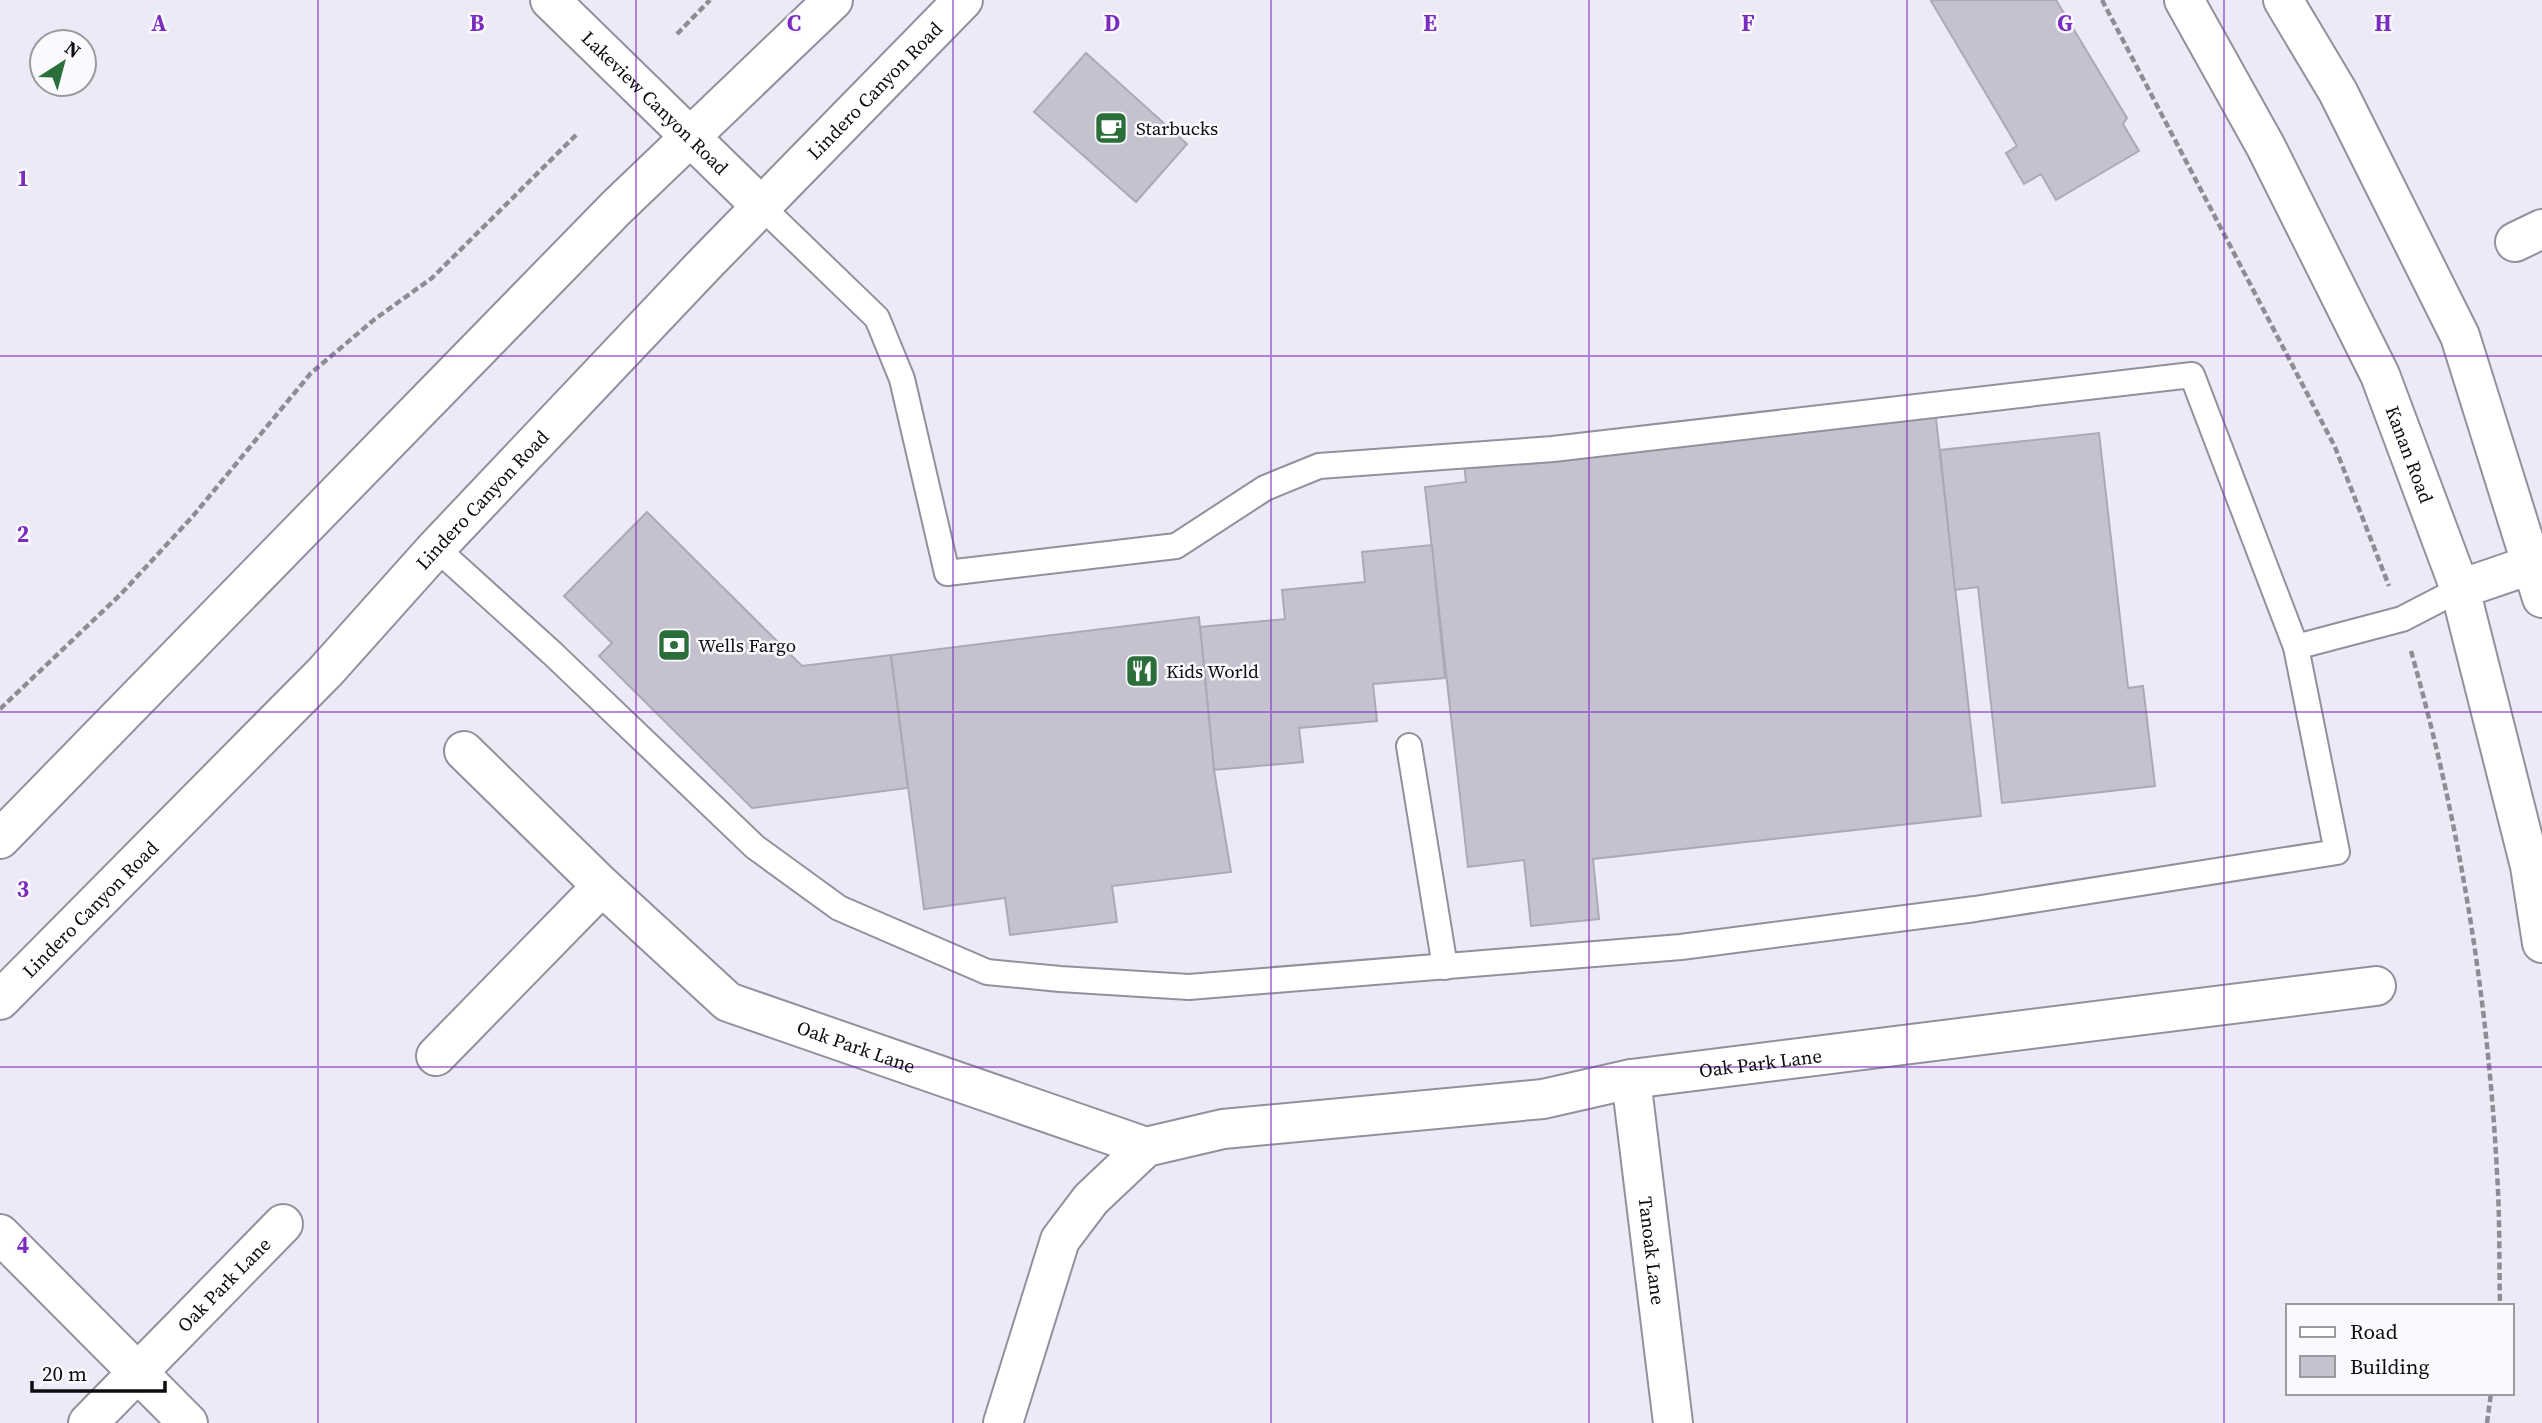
<svg xmlns="http://www.w3.org/2000/svg" width="2542" height="1423" font-family="'Source Serif 4',serif">
<style>
.building{fill:#c5c1ce;stroke:#aca9b5;stroke-width:2}
.lines{fill:none;stroke-linecap:round;stroke-linejoin:round}
.service-casing{stroke:#93909c;stroke-width:28}
.minor-casing{stroke:#93909c;stroke-width:42}
.secondary-casing{stroke:#93909c;stroke-width:42}
.path{stroke:#8e8c95;stroke-width:4.5;stroke-dasharray:7 3.5;stroke-linecap:butt}
.service{stroke:#fff;stroke-width:24}
.minor{stroke:#fff;stroke-width:38}
.secondary{stroke:#fff;stroke-width:38}
.grid{fill:none;stroke:#7b2cbf;stroke-width:2;stroke-opacity:0.55}
.labels{text-anchor:middle;stroke-width:5;stroke-linejoin:round;paint-order:stroke}
.street-label{font-size:19px;fill:#0d0c10;stroke:#faf9fe}
.poi-label{font-size:19px;fill:#0d0c10;stroke:#faf9fe;text-anchor:start}
.grid-label{font-size:23px;text-anchor:middle;font-weight:bold;fill:#7b2cbf;stroke:#faf9fe;stroke-width:5;stroke-linejoin:round;paint-order:stroke}
</style>
<rect width="100%" height="100%" fill="#edeaf7"/>
<!-- building -->
<g class="building">
<path d="M1933 0H2056L2127 118 2123 124 2139 151 2056 200 2041 174 2024 184 2006 153 2017 146 1931 1Z"/>
<path d="M1086 53 1187 144 1136 202 1034 112Z"/>
<path d="M1935 410 1981 816 1593 859 1599 919 1531 926 1524 860 1468 867 1425 487 1466 482 1464 463Z"/>
<path d="M2099 433 2128 688 2143 686 2155 786 2002 803 1978 587 1955 590 1940 450Z"/>
<path d="M647 512 802 666 891 655 908 788 752 808 599 656 612 643 564 596Z"/>
<path d="M1432 545 1445 678 1373 684 1377 721 1299 728 1303 762 1214 770 1200 627 1285 619 1282 590 1365 582 1362 552Z"/>
<path d="M1199 617 1214 770 1231 872 1112 886 1117 922 1010 935 1005 898 924 909 891 655Z"/>
</g>
<g class="lines">
<defs>
<g id="service">
<path d="M436 548 552 653 755 847 839 908 987 972 1060 979 1189 987 1681 947 1975 909 2337 852 2296 647 2192 375 1553 449 1319 466 1265 488 1176 546 947 573 902 379 877 318 761 206"/>
<path d="M2296 647 2402 619 2460 589"/>
<path d="M1409 746 1445 967"/>
</g>
<g id="minor">
<path id="s1" d="M550 0 761 206"/>
<path d="M2515 242 2542 229"/>
<path d="M2460 589 2542 561"/>
<path id="s2" d="M464 751 602 886 728 1002 1146 1147"/>
<path d="M436 1056 602 886"/>
<path id="s3" d="M1631 1079 1673 1423"/>
<path d="M0 1234 188 1423"/>
<path id="s4" d="M88 1423 283 1224"/>
<path id="s5" d="M1003 1423 1060 1240 1091 1199 1146 1147 1223 1129 1543 1099 1631 1079 2376 986"/>
</g>
<g id="secondary">
<path id="s6" d="M2184 0 2266 147 2380 375 2460 589 2530 866 2542 943"/>
<path d="M2283 0 2338 92 2460 336 2542 598"/>
<path d="M0 839 616 208 833 0"/>
<path id="s7" d="M0 1000 325 672 436 548 704 265 963 0"/>
</g>
</defs>
<!-- service casing -->
<use href="#service" class="service-casing"/>
<!-- minor casing -->
<use href="#minor" class="minor-casing"/>
<!-- secondary casing -->
<use href="#secondary" class="secondary-casing"/>
<!-- path -->
<g class="path">
<path d="M2102 0 2335 447 2389 586"/>
<path d="M677 34 710 0"/>
<path d="M2411 651C2459 820 2488 997 2497 1173 2500 1217 2499 1262 2500 1306"/>
<path d="M0 709 121 594 193 516 311 373 375 319 432 278 576 135"/>
<path d="M2487 1423 2491 1393"/>
</g>
<!-- service -->
<use href="#service" class="service"/>
<!-- minor -->
<use href="#minor" class="minor"/>
<!-- secondary -->
<use href="#secondary" class="secondary"/>
</g>
<!-- grid -->
<path class="grid" d="M318 0V1423M636 0V1423M953 0V1423M1271 0V1423M1589 0V1423M1907 0V1423M2224 0V1423M0 356H2542M0 712H2542M0 1067H2542"/>
<!-- icons -->
<defs>
<symbol id="cafe-square" viewBox="-11 -11 22 22"><rect x="-9" y="-9" width="18" height="18" rx="4" fill="#2a6e39" stroke="#faf9fe"/><path d="M-5.5-4.5H6V0H3Q3 3.5 0 3.5H-2.5Q-5.5 3.5-5.5 0ZM3-3.2v2h1.7v-2ZM-6 4.5H4V6H-6Z" fill="#fff"/></symbol>
<symbol id="bank-square" viewBox="-11 -11 22 22"><rect x="-9" y="-9" width="18" height="18" rx="4" fill="#2a6e39" stroke="#faf9fe"/><path d="M-6-4H6V4H-6ZM0-2.3a2.3 2.3 0 1 0 0 4.6a2.3 2.3 0 1 0 0-4.6Z" fill="#fff"/></symbol>
<symbol id="restaurant-square" viewBox="-11 -11 22 22"><rect x="-9" y="-9" width="18" height="18" rx="4" fill="#2a6e39" stroke="#faf9fe"/><path d="M-5-6h1v4h1v-4h1v4h1v-4h1v5L-1.5 .5V6h-2V.5L-5-1ZM5-6V6H3V1.5H1.5Q1.5-4 5-6Z" fill="#fff"/></symbol>
</defs>
<g fill-rule="evenodd">
<use href="#cafe-square" x="1092" y="109" width="38" height="38"/>
<use href="#bank-square" x="655" y="626" width="38" height="38"/>
<use href="#restaurant-square" x="1123" y="652" width="38" height="38"/>
</g>
<g class="labels">
<!-- street labels -->
<g class="street-label">
<text dy="7" stroke="none"><textPath href="#s7" startOffset="1262">Lindero Canyon Road</textPath></text>
<text dy="7" stroke="none"><textPath href="#s1" startOffset="147">Lakeview Canyon Road</textPath></text>
<text dy="7" stroke="none"><textPath href="#s6" startOffset="508">Kanan Road</textPath></text>
<text dy="7" stroke="none"><textPath href="#s7" startOffset="695">Lindero Canyon Road</textPath></text>
<text dy="7" stroke="none"><textPath href="#s7" startOffset="128">Lindero Canyon Road</textPath></text>
<text dy="7" stroke="none"><textPath href="#s2" startOffset="500">Oak Park Lane</textPath></text>
<text dy="7" stroke="none"><textPath href="#s5" startOffset="940">Oak Park Lane</textPath></text>
<text dy="7" stroke="none"><textPath href="#s3" startOffset="173">Tanoak Lane</textPath></text>
<text dy="7" stroke="none"><textPath href="#s4" startOffset="194">Oak Park Lane</textPath></text>
</g>
<!-- poi labels -->
<g class="poi-label">
<text x="1136" y="135">Starbucks</text>
<text x="698" y="652">Wells Fargo</text>
<text x="1166" y="678">Kids World</text>
</g>
</g>
<g class="grid-label">
<text x="159" y="31">A</text>
<text x="477" y="31">B</text>
<text x="794" y="31">C</text>
<text x="1112" y="31">D</text>
<text x="1430" y="31">E</text>
<text x="1748" y="31">F</text>
<text x="2065" y="31">G</text>
<text x="2383" y="31">H</text>
<text x="23" y="186">1</text>
<text x="23" y="542">2</text>
<text x="23" y="897">3</text>
<text x="23" y="1253">4</text>
</g>
<!-- legend -->
<rect x="2286" y="1304" width="228" height="91" fill="#faf9fe" stroke="#9b9a9f" stroke-width="2"/>
<rect x="2300" y="1327" width="35" height="10" fill="#ffffff" stroke="#9b9a9f" stroke-width="2"/>
<text x="2350" y="1339" font-size="21" fill="#0d0c10">Road</text>
<rect x="2300" y="1356" width="35" height="21" fill="#c5c1ce" stroke="#9b9a9f" stroke-width="2"/>
<text x="2350" y="1374" font-size="21" fill="#0d0c10">Building</text>
<!-- north arrow -->
<g transform="translate(63 63) rotate(36)"><circle r="33" fill="#faf9fe" stroke="#9b9a9f" stroke-width="2"/>
<path d="M0-5L12 26L0 18L-12 26Z" fill="#2a6e39"/>
<text y="-10" font-size="19" font-weight="bold" text-anchor="middle" fill="#0d0c10">N</text>
</g>
<!-- scale -->
<path d="M32 1381v10h133v-10" fill="none" stroke="#0d0c10" stroke-width="3.5"/>
<text x="42" y="1381" font-size="21" fill="#0d0c10" stroke="#faf9fe" stroke-width="5" paint-order="stroke">20 m</text>
</svg>
